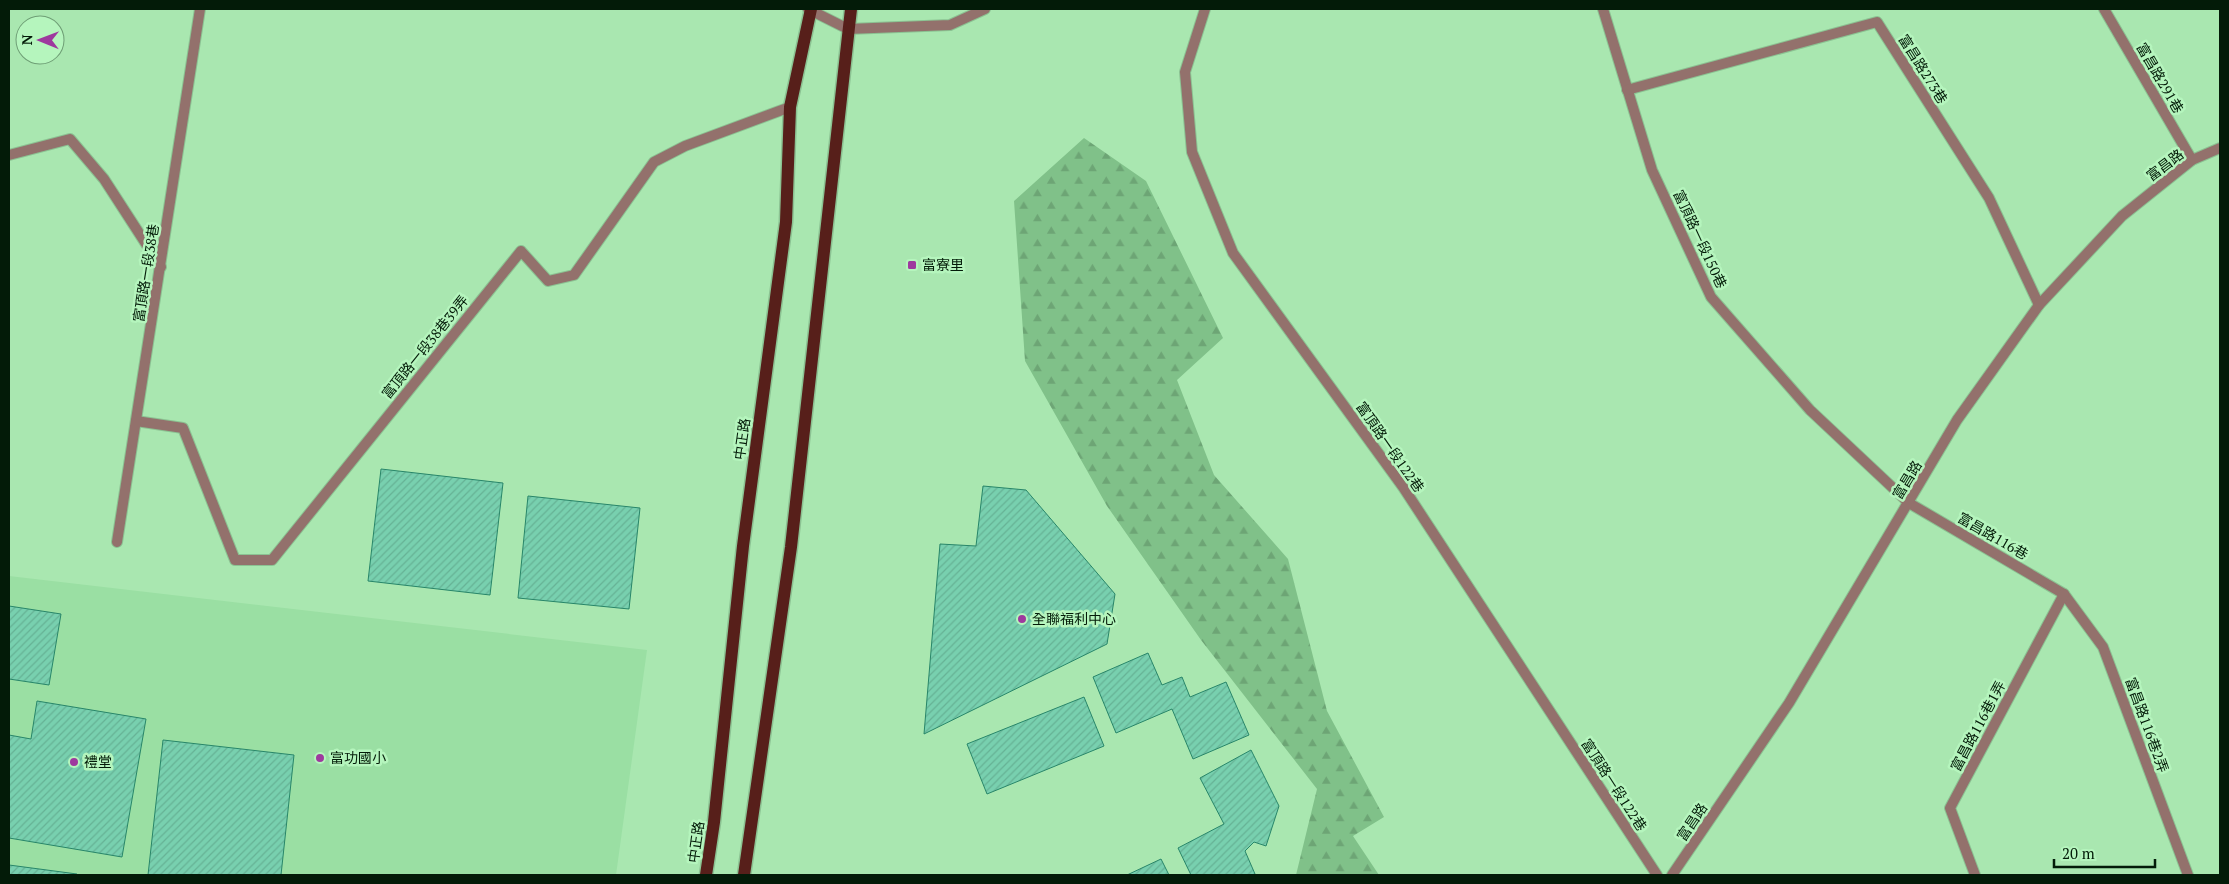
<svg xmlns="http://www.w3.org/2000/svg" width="2229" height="884" font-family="'PT Serif','Noto Sans TC',serif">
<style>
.built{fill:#9adfa3}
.forest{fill:url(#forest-firs)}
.building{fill:url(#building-hatch);stroke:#288669}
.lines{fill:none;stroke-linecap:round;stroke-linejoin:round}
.minor-casing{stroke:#8bc292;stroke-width:12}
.tertiary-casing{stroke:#8bc292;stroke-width:12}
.primary-casing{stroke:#8bc292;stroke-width:15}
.minor{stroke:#93716c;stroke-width:10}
.tertiary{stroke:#93716c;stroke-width:10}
.primary{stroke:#571f1a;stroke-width:12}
.poi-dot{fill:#9e399e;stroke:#b5f5bd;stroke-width:2}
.labels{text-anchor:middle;stroke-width:5;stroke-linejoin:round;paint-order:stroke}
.street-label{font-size:14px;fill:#031b08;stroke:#b5f5bd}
.poi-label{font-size:14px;fill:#031b08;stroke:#b5f5bd;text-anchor:start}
</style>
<defs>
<pattern id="forest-firs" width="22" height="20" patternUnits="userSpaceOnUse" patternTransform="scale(1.25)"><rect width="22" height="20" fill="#80c189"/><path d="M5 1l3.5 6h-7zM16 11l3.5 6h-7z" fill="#6da575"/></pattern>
<pattern id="building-hatch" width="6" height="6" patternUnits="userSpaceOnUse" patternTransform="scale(1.25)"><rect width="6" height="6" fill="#78d0af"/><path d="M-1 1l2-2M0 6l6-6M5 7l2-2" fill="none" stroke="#66b295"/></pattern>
</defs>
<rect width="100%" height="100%" fill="#a9e7b0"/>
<!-- built -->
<path class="built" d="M9 576 647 650 616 875H9Z"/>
<!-- forest -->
<path class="forest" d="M1084 138 1146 181 1223 338 1177 380 1214 475 1288 559 1327 711 1384 817 1353 836 1379 875H1296L1317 789 1201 640 1107 506 1025 361 1014 201Z"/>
<!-- building -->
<g class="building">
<path d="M381 469 503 483 490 595 368 581Z"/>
<path d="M983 486 1026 490 1115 594 1107 644 924 734 940 544 976 546Z"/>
<path d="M528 496 640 508 629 609 518 598Z"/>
<path d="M9 606 61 614 49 685 9 679Z"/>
<path d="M1148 653 1162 685 1182 677 1190 697 1226 682 1249 735 1193 759 1172 709 1116 733 1093 677Z"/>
<path d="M1084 697 1104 746 987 794 967 744Z"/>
<path d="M37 701 146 719 122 857 9 838V735L31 739Z"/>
<path d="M163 740 294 755 281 875H148Z"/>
<path d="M1251 750 1279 806 1266 846 1254 842 1245 851 1255 874 1251 875H1191L1178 848 1224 824 1200 778Z"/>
<path d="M1161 859 1169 875H1127Z"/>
<path d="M9 865 77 874V875H9Z"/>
</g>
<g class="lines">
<defs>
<g id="minor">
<path d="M808 9 848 29"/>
<path d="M1205 9 1185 72 1192 152 1233 253 1403 487 1657 875"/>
<path d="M1603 9 1652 170 1711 297 1810 410 1909 503 2064 594 2103 647 2188 875"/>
<path d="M2104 9 2192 160"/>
<path d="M1627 90 1877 22 1989 198 2039 305"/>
<path d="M9 155 70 139 104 179 161 267"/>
<path d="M136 421 183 428 235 560H272L521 251 548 281 574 275 654 162 685 146 790 107"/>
<path d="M117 542 200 9"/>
<path d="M1672 875 1789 703 1957 420 2039 305 2122 216 2192 160 2220 148"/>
<path d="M1975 875 1950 808 2064 594"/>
</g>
<path id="tertiary" d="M848 29 950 25 985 9"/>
<g id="primary">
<path d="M706 875 714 822 743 546 786 222 790 107 811 9"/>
<path d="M744 875 791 547 851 9"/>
</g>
</defs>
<!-- minor casing -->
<use href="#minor" class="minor-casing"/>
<!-- tertiary casing -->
<use href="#tertiary" class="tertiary-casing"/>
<!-- primary casing -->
<use href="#primary" class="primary-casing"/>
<!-- minor -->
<use href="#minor" class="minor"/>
<!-- tertiary -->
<use href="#tertiary" class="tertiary"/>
<!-- primary -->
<use href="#primary" class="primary"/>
</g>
<!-- markers -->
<g class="poi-dot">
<rect x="907" y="260" width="10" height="10" rx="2.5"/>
<circle cx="1022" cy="619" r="5"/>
<circle cx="320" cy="758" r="5"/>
<circle cx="74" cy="762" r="5"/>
</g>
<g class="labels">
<!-- street labels -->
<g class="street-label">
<text transform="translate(1923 69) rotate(58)" y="5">富昌路273巷</text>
<text transform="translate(2160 78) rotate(60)" y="5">富昌路291巷</text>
<text transform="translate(2165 165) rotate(-37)" y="5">富昌路</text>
<text transform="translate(1700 239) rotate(65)" y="5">富頂路一段150巷</text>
<text transform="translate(146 273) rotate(-81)" y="5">富頂路一段38巷</text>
<text transform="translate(425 347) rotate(-51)" y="5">富頂路一段38巷39弄</text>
<text transform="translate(742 439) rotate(-82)" y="5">中正路</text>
<text transform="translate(1390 447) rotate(55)" y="5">富頂路一段122巷</text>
<text transform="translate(1907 480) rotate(-59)" y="5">富昌路</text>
<text transform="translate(1993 536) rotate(30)" y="5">富昌路116巷</text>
<text transform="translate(2147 725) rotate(70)" y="5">富昌路116巷2弄</text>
<text transform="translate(1978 726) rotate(-62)" y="5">富昌路116巷1弄</text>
<text transform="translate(1614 785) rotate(57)" y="5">富頂路一段122巷</text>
<text transform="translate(1692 822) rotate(-56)" y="5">富昌路</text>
<text transform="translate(696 842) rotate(-82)" y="5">中正路</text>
</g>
<!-- poi labels -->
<g class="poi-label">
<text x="922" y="270">富寮里</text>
<text x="1032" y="624">全聯福利中心</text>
<text x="330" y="763">富功國小</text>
<text x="84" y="767">禮堂</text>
</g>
</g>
<!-- border -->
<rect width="2229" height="884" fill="none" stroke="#031b08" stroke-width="20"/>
<!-- north arrow -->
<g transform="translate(40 40) rotate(271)"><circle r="24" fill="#b5f5bd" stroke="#6e9e75"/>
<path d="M0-4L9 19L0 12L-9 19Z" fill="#9e399e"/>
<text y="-8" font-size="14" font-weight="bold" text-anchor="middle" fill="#031b08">N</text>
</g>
<!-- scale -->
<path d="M2054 859v8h101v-8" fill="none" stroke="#031b08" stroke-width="2.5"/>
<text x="2062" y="859" font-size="15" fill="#031b08" stroke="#b5f5bd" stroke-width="4" paint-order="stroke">20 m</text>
</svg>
